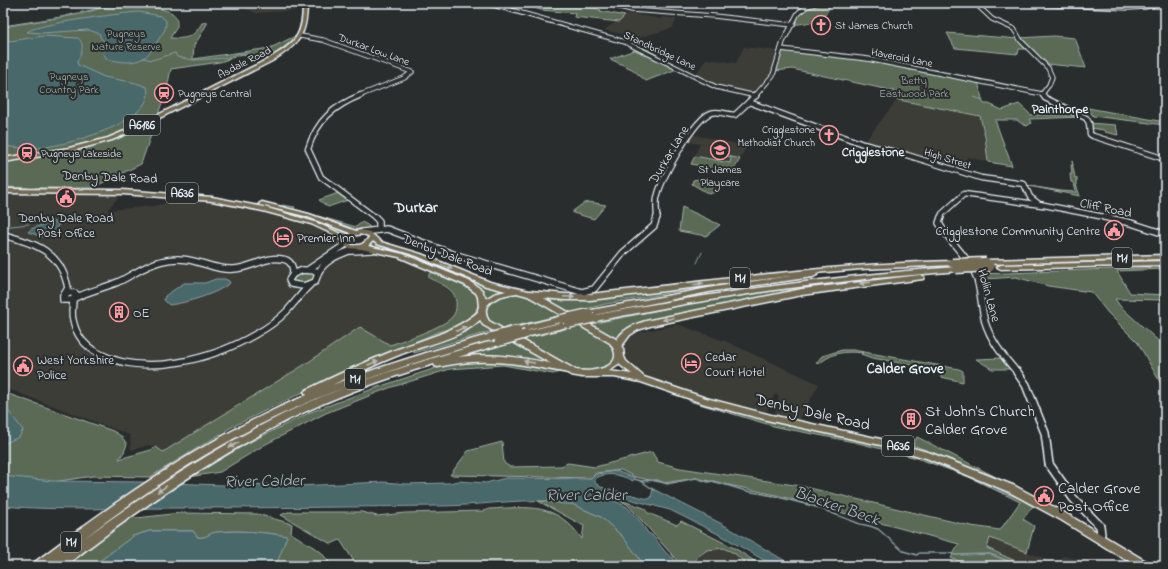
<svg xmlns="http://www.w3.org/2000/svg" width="1168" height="569" font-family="'Indie Flower',sans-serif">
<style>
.built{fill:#3c3c38}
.green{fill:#5a6b54;stroke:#a1aea6}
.water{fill:#48676a;stroke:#889ea3}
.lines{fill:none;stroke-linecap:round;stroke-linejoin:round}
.stream-far1{stroke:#889ea3;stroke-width:1}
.stream{stroke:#889ea3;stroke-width:1.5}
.tertiary-far3-casing{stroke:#e8f1f8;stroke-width:5.5}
.tertiary-far2-casing{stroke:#e8f1f8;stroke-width:7}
.tertiary-far1-casing{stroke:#e8f1f8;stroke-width:8}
.tertiary-casing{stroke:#e8f1f8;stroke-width:10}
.primary-casing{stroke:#e8f1f8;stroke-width:3}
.motorway-casing{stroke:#e8f1f8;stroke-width:3}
.tertiary-far3{stroke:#2a2d2e;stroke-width:3.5}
.tertiary-far2{stroke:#2a2d2e;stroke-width:4.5}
.tertiary-far1{stroke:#2a2d2e;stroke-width:5.5}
.tertiary{stroke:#2a2d2e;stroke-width:7}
.primary{fill:#736b52;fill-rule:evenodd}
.motorway{fill:#736b52;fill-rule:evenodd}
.motorway-bridge-casing{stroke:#e8f1f8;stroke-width:11;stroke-linecap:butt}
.motorway-bridge{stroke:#736b52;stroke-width:8}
.oneway{fill:#b9bbb6}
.labels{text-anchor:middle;stroke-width:4;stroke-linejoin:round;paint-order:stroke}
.far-poi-label{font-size:11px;fill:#e8f1f8;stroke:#2a2d2e;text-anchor:start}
.far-park-label{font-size:11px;fill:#a8b5ae;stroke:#2a2d2e}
.far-street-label{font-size:11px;fill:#e8f1f8;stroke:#2a2d2e}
.shield{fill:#2a2d2e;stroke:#afb6bb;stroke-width:1}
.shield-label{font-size:12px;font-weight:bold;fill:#e8f1f8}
.far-quarter-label{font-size:13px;font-weight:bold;fill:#e8f1f8;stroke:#2a2d2e}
.street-label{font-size:13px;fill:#e8f1f8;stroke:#2a2d2e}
.poi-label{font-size:13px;fill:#e8f1f8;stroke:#2a2d2e;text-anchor:start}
.quarter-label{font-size:15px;font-weight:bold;fill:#e8f1f8;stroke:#2a2d2e}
.near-poi-label{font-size:16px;fill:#e8f1f8;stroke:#2a2d2e;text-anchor:start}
.near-street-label{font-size:16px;fill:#e8f1f8;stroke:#2a2d2e}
.near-water-label{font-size:17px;font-style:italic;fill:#a8babf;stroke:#2a2d2e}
</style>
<rect width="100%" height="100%" fill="#2a2d2e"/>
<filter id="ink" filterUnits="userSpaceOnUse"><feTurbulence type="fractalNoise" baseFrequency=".025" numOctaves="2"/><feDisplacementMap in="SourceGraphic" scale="8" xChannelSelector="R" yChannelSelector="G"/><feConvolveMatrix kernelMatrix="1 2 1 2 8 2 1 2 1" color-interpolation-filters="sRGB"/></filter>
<g filter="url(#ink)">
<!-- built -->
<g class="built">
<path d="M245 3H302L301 10 256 13 246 9Z"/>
<path d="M629 13 661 19 662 17 677 19 672 28 638 38 604 30Z"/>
<path d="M744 47 780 51 776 70 756 96 716 87 694 77 706 59 736 63Z"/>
<path d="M897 100 980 116 988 162 967 157 960 172 863 144Z"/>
<path d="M690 134 747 146 732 173 691 164 700 144 685 141Z"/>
<path d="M3 191 123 192 107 210 154 206 187 198 239 204 313 223 339 235 346 244 382 250 436 269 429 274V278L452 293 456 299V308L453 317 437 327 390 345 360 327 307 363 163 452 156 447 148 445 131 450 130 435 3 387Z"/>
<path d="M675 325H680L727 342 819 384 799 421 774 416 779 396 775 394 766 413 674 387 635 371 629 365 623 356 626 342 631 336 641 332Z"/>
<path d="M990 538 1038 556 1060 566H1026L987 549Z"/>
<path d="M723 548 734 553 749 566H693L697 557 707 550Z"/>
<path d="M1062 556 1083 560 1087 566H1062Z"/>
</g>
<!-- green -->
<g class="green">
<path d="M530 3 581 4 601 10 600 11 625 16 619 22 574 17 575 13 541 10 525 5Z"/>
<path d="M817 3H831C823 25 813 21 793 25L798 13Z"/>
<path d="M112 5C125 6 163 6 172 13 177 16 177 22 177 27L170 38C187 39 193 38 202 23L208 22 199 38 194 45 193 59 270 48 302 33 300 36 270 60 252 58 243 54 220 62 171 69 167 88 141 164 92 188H35L154 193 3 190V188H28L3 187V162L69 151 116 138 93 144 3 160V26L61 17Z"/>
<path d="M947 33 1019 39V38L1054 36 1075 38 1086 68 1047 64 1029 49H1019L1018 54 955 48Z"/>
<path d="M643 47 654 52 665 62 677 69 646 81 632 69 610 59Z"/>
<path d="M781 49 850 56 979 81V86L983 103 985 104H989L1002 110 1019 104 1031 115 1079 116 1082 117 1029 119 1031 123 1027 126 1022 124 1017 120H995L1012 166 988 162 985 137 980 116 889 98 894 91 792 69 775 71Z"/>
<path d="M1088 108 1165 122V125L1093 116Z"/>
<path d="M1089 123 1116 125 1118 135 1105 132 1104 130 1090 128Z"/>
<path d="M695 156 730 163 731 158 728 156 740 159 732 173 691 164Z"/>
<path d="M1072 161 1075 178H1077V185H1076L1080 196 1029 186 1061 191 1076 192 1074 183 1071 182 1070 174H1072L1071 165H1073Z"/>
<path d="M699 179 718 191 709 194 692 184 693 180Z"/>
<path d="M341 192 351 199 328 207 319 200Z"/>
<path d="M589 202 606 205 594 219 573 213V211L584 203Z"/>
<path d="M282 205 295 207 294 209 356 227 362 222 369 226 370 228 353 230 284 208 281 206Z"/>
<path d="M682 207 720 225 706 236 679 231Z"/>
<path d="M282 210 317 220 342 232 350 233 345 237 325 227 277 211Z"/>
<path d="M374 242 417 256 473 280 506 290 494 294 484 302 481 291 412 258 370 245Z"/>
<path d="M1165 267V269L1117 271 1130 293 1165 295V300L1115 299 1120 306 1165 347V391L1138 343 1108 313 1091 292 1048 286 1016 277 985 279 981 274Z"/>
<path d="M300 272 313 273 315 275V279L305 285 292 281 293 277Z"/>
<path d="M433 272 464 286 477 295 478 305 474 316 462 325 438 332 338 375 232 427 150 477 93 476 53 482 3 477V443L23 432C19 422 5 416 3 405 2 401 3 396 3 392L113 431 121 436 127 444 124 452 119 459 151 450 156 447 163 452 307 363 360 327 390 345C404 340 444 327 452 317 458 311 457 299 453 293 447 286 437 282 429 278V274Z"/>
<path d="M851 280 852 282 727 304 630 326 621 332 616 339 591 324 704 301Z"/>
<path d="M715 285 606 304 570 313 539 296 580 300Z"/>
<path d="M516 293 525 294 562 315 501 329 488 321C478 301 500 295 516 293Z"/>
<path d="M481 320 486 327 492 331 414 353 412 350C435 343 464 337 481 320Z"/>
<path d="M582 325 604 337 615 347V358L613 362 602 369 585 372 573 370 520 340Z"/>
<path d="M514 343 552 364 509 356 491 355 449 359Z"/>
<path d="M842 350H853L959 369 963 371V382L941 377 940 372 934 369 872 358 861 354 863 353C845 351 833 352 819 364L816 363 822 356Z"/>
<path d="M1001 358 1010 369H992L976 359Z"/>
<path d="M490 360 505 361 560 372 553 374 503 365 450 369 389 388 326 413 266 444 220 472 189 477 248 443 311 412 378 387 445 365Z"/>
<path d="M690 399 779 424 856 439 920 455 972 475 994 489 1019 498 1033 506 1023 519 1034 526 1027 552 990 538 987 548 1026 566H971L951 558 959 544 776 495 696 478 664 483 635 477 621 470 596 473 591 478 450 475 468 451 502 442 504 463 510 467 561 466 568 463 595 467 652 452 658 462 680 468 801 486 971 526 1000 530 1020 502 969 477 917 458 854 442 777 427 689 401Z"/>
<path d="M917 437 998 478 913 445Z"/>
<path d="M608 496 644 508 648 513 677 525 681 521 736 549 762 566H749L734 553 723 548 707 550 697 557 693 566H682L627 504Z"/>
<path d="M538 501 572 504 601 517 623 537 645 566H357L340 540 331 544 281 515 288 512H362L377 516 405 513 484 511 489 509C530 507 556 502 582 539L584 526Z"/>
<path d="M180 513 257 514 292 524 291 533 321 552 332 566H276L286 536C263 532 240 530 217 532 208 533 207 539 197 537L193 531H150L133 536 93 566H67L130 517 137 518Z"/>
</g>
<!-- water -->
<g class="water">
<path d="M139 12 161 16 166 21C166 32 162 33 157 42 145 65 130 64 107 59L103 53C107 46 106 42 100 37V34L89 30 41 33 27 32C35 24 123 13 139 12Z"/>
<path d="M44 36 78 38C86 45 81 54 77 62L78 65 104 77 136 83 147 87C158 123 60 147 36 148 24 149 15 147 3 146V42Z"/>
<path d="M52 221 59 224 55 230 43 237 28 232 31 229Z"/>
<path d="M216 279H225L229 281 230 283C217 294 186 303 169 305L164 300 165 296 184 283H205Z"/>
<path d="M3 404 23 430 19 437 3 444Z"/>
<path d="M616 471 635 478 633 481C622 475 606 471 595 479V483L601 487 648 499 651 498 653 489 722 524 794 566H774L722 536 670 510 607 493H605V496L627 507 640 521 648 533 652 535 667 554 673 558 679 566H645L623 537 601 517 572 504H563L552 501C514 499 476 506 438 506 350 507 263 508 175 508 117 508 60 511 3 506V476L53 481 143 482 222 485 288 484 297 486 384 482 405 484 449 483 459 481 486 483 506 478 590 479 597 474Z"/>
<path d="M150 531H193L197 537C207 539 208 533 217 532 241 530 263 532 287 536L276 566H93L133 536Z"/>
</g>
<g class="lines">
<!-- stream-far1 -->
<g class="stream-far1">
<path d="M3 27 81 14 118 3"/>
<path d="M143 58 152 60 175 53 177 57 194 60 225 58 237 54 249 53 257 57 269 58"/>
<path d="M974 97 983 100"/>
<path d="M3 227 29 224"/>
<path d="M697 263 702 252"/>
</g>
<!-- stream -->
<g class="stream">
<path d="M634 479 641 481 654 490"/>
<path d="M640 481 657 480 667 484 696 478 708 482 713 481 746 491 774 496 816 507 860 524 870 526 878 529 903 551 917 555 919 553H949L956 555 990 554 1021 566"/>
</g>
<defs>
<g id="tertiary-far3">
<path d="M486 3 625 42 716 87 756 96"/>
<path d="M604 3 632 10 714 16 793 25"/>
<path d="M975 3 992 19 1014 29 1021 41 1048 68 1052 77 1049 85 1042 94 1044 96"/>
<path d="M1012 3 1128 8 1145 7 1160 3"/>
<path d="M507 8 517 3"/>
<path d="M300 36 323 40 412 72 404 78 358 96"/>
<path d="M781 49 868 59 1042 94"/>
<path d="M755 96 773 75 783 42 798 13 806 7 817 3"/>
</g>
<g id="tertiary-far2">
<path d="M361 95C334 106 317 120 308 149L321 177 376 218"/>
<path d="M754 95 756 96"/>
<path d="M1043 95 1045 98 1086 118 1089 123 1090 134 1093 136 1165 159"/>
<path d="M749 102 863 144 907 155 981 178 1024 184 1030 197 1039 204 1109 218"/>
<path d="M657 218C657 210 655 202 658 194 663 176 694 119 711 113 718 110 727 115 735 115L756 95"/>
<path d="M941 218 942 214 964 194 1042 205"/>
</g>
<g id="tertiary-far1">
<path d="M375 217 379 221V229"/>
<path d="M941 217 939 223C949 242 968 256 976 276 981 290 981 307 985 322 991 341 1004 358 1018 373"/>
<path d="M1104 217 1131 223 1165 234"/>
<path d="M363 232 387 229 450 253 582 292 594 289 623 253 654 226 657 217"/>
<path d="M3 235C36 243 61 252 68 288L63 296"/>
<path d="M352 251 372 250"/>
<path d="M309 269 346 244"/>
<path d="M303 270 316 271 318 274 315 282 303 286 291 284 289 280 293 274Z"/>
<path d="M318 273C326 258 342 254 357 248"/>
<path d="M69 293H75L77 295 72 300H63V297Z"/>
<path d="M75 298C89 291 104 288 118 282 133 275 145 265 162 261 194 253 208 271 234 269 251 268 266 256 282 259 291 260 293 266 293 274"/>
<path d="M73 299C73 306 71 314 73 320 76 335 85 346 98 353 145 378 213 359 256 334 267 328 277 321 286 312 294 304 301 293 310 285"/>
</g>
<path id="tertiary" d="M1017 372 1026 385 1045 433 1049 464 1073 498 1100 526 1101 534 1099 538"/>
<g id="primary">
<path d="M303 3H307C307 36 299 44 272 61L138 129 112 140 69 152 3 162V158L69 148 108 138 134 127 268 59C296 43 303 36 303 3Z"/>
<path d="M3 189 123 190 212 197 264 207 315 222 341 234 352 245C360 246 365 244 369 237 362 231 357 237 349 236L348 235 350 233 305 216 260 205 259 204 260 203 262 202 309 214 356 231 360 230 370 232 381 242 421 254 490 282 533 292 616 339 623 349 624 357 626 361 644 377 706 398 771 415 885 440 931 453 1015 486 1067 514 1149 563 1150 566H1136L1061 520 1009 492 926 458 885 446 771 421 705 404 641 382 614 377H582L571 375 483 325 478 316V309L479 307 478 297 476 293 465 285 399 257 361 249 348 248 337 236 311 224 263 211 212 201 123 194 3 193ZM373 241 377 244 417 256 486 286 506 291 494 294 486 299 482 290 469 281 403 254 368 246ZM517 293 528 296 610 343C628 367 594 373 576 370L489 321C477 302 501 295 517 293ZM620 364V365L632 374 609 371Z"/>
</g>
<g id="motorway">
<path d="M1165 255V259L986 264 982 262 986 260Z"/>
<path d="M952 261 956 263 955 265 861 269 815 273 817 275 813 277 714 291 589 316 585 313 586 311 714 287 790 276 590 300H566L530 297 526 294 530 291 566 294H590C711 281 830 264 952 261Z"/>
<path d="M1165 261V265L1001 269 997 267 1001 265Z"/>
<path d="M956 267 960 269 959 271 865 279 774 290 685 304 595 321 591 318 595 315C715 292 834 276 956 267Z"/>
<path d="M920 275 924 277 923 279 802 295 650 326 638 330 630 335 621 347H615L614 345C621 329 634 324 650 320L802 289Z"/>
<path d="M482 310 486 313C468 338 426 344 399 355 376 364 354 375 332 385 384 365 437 349 491 334L494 335 495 337 494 339C414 362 335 387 261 424 198 456 139 496 83 539 158 485 236 433 321 397 379 373 439 356 499 339L502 340 503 342 502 344 458 357C496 352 532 359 568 367L571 368 573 370 571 372 568 373C523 364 484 356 438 367L435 366 434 364C384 379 336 396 290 419 209 460 136 511 65 566H50L52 563 48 566H33L35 562C121 497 207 437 307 395L304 392 306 390C334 376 363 363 393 351 423 339 454 333 479 311Z"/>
<path d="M562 316 566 319 565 321 517 333 513 330 514 328Z"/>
<path d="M568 321 571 322 572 324 571 326 526 337 522 334 523 332Z"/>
</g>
</defs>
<!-- tertiary-far3 casing -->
<use href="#tertiary-far3" class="tertiary-far3-casing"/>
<!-- tertiary-far2 casing -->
<use href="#tertiary-far2" class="tertiary-far2-casing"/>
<!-- tertiary-far1 casing -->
<use href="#tertiary-far1" class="tertiary-far1-casing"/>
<!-- tertiary casing -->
<use href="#tertiary" class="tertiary-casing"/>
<!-- primary casing -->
<use href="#primary" class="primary-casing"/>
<!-- motorway casing -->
<use href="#motorway" class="motorway-casing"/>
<!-- tertiary-far3 -->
<use href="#tertiary-far3" class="tertiary-far3"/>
<!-- tertiary-far2 -->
<use href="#tertiary-far2" class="tertiary-far2"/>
<!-- tertiary-far1 -->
<use href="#tertiary-far1" class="tertiary-far1"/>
<!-- tertiary -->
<use href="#tertiary" class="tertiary"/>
<!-- primary -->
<use href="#primary" class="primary"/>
<!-- motorway -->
<use href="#motorway" class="motorway"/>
<defs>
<g id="motorway-bridge">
<path d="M952 263 986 262"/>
<path d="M956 269 990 267"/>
<path d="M562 319 589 313"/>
<path d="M568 324 595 318"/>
<path d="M491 337 517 330"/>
<path d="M499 342 526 334"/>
</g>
</defs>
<!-- motorway-bridge casing -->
<use href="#motorway-bridge" class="motorway-bridge-casing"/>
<!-- motorway-bridge -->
<use href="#motorway-bridge" class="motorway-bridge"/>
</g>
<!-- one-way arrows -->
<defs><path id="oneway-solid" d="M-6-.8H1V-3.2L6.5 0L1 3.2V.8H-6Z"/></defs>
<g class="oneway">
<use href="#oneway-solid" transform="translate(447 267) rotate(23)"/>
<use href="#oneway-solid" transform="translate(865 283) rotate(173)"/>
<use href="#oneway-solid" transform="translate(698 284) rotate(-7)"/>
<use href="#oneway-solid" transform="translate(569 297) rotate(2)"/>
<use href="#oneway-solid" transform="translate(668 319) rotate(169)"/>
<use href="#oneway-solid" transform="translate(461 329) rotate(-24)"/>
<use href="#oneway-solid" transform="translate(529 362) rotate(-169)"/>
<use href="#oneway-solid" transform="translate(373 363) rotate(-23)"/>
<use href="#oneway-solid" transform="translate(234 445) rotate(152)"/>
<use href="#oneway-solid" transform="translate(162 489) rotate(146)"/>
</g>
</g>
<!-- icons -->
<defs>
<symbol id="church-ring" viewBox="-11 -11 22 22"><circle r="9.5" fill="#2a2d2e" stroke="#ff9aa2" stroke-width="1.5"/><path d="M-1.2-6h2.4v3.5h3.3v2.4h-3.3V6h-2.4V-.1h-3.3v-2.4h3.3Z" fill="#ff9aa2"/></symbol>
<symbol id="station-ring" viewBox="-11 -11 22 22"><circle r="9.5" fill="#2a2d2e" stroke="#ff9aa2" stroke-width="1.5"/><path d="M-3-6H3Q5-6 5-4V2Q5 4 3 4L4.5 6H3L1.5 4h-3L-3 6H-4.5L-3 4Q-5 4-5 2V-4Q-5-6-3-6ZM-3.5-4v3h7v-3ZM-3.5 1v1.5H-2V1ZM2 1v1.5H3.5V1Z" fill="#ff9aa2"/></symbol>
<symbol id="school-ring" viewBox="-11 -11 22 22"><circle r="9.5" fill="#2a2d2e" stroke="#ff9aa2" stroke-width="1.5"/><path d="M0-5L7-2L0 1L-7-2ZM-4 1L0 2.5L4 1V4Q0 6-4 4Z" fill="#ff9aa2"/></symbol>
<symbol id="civic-ring" viewBox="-11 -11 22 22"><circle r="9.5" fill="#2a2d2e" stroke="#ff9aa2" stroke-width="1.5"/><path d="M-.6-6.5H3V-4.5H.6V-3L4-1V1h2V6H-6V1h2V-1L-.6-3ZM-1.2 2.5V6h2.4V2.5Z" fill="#ff9aa2"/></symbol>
<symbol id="hotel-ring" viewBox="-11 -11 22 22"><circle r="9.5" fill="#2a2d2e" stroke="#ff9aa2" stroke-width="1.5"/><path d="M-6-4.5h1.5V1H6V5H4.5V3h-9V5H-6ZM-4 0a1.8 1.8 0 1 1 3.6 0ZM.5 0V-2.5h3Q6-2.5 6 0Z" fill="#ff9aa2"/></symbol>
<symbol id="building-ring" viewBox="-11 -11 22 22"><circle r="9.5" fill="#2a2d2e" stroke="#ff9aa2" stroke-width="1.5"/><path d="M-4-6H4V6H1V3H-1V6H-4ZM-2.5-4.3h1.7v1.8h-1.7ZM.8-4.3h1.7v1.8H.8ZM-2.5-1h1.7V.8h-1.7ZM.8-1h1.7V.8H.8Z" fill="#ff9aa2"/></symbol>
</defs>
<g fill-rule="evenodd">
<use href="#church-ring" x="810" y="14" width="22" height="22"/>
<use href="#station-ring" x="153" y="82" width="22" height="22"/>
<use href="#church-ring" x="818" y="124" width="22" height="22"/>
<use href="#school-ring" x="709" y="139" width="22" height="22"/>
<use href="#station-ring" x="16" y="142" width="22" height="22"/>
<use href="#civic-ring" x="55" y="186" width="22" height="22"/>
<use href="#civic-ring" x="1103" y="219" width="22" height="22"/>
<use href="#hotel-ring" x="272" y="226" width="22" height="22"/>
<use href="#building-ring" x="108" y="301" width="22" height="22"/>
<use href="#hotel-ring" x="680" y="352" width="22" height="22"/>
<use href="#civic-ring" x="12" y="355" width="22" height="22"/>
<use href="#building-ring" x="900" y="408" width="22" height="22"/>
<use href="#civic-ring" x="1033" y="485" width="22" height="22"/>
</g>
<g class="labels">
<!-- far-poi labels -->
<g class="far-poi-label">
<text x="835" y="29">St James Church</text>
<text x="178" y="97">Pugneys Central</text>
<text x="815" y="133" text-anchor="end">Crigglestone<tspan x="815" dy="13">Methodist Church</tspan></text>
<text x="41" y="157">Pugneys Lakeside</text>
<text x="720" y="173" text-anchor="middle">St James<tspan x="720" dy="13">Playcare</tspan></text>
</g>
<!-- far-park labels -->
<g class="far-park-label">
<text x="126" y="37">Pugneys<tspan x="126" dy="13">Nature Reserve</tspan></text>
<text x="69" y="80">Pugneys<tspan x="69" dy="13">Country Park</tspan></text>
<text x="914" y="84">Betty<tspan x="914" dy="13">Eastwood Park</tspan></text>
</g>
<!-- far-street labels -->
<g class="far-street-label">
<text transform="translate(374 49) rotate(20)" y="4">Durkar Low Lane</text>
<text transform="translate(660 50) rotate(25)" y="4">Standbridge Lane</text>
<text transform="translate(902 57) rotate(11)" y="4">Haveroid Lane</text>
<text transform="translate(244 62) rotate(-27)" y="4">Asdale Road</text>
<text transform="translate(948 158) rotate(17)" y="4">High Street</text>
</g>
<!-- shield labels -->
<g class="shield">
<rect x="124" y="115" width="36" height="20" rx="3"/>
<rect x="166" y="183" width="32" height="20" rx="3"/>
<rect x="1112" y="248" width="20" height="20" rx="3"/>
<rect x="730" y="268" width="20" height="20" rx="3"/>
<rect x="345" y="369" width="20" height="20" rx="3"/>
<rect x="882" y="436" width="32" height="20" rx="3"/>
<rect x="61" y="532" width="20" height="20" rx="3"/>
</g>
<g class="shield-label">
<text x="142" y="129">A6186</text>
<text x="182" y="197">A636</text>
<text x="1122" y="262">M1</text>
<text x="740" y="282">M1</text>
<text x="355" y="383">M1</text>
<text x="898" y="450">A636</text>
<text x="71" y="546">M1</text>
</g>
<!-- far-quarter labels -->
<g class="far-quarter-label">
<text x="1060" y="113">Painthorpe</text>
<text x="873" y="156">Crigglestone</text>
</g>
<!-- street labels -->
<g class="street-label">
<text transform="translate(668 154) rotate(-59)" y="5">Durkar Lane</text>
<text transform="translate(110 176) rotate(2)" y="5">Denby Dale Road</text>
<text transform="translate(1106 207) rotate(12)" y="5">Cliff Road</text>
<text transform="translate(448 254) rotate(21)" y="5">Denby Dale Road</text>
<text transform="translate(990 295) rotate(74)" y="5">Hollin Lane</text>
</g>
<!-- poi labels -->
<g class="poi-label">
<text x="66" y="222" text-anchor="middle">Denby Dale Road<tspan x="66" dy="15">Post Office</tspan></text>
<text x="1100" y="235" text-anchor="end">Crigglestone Community Centre</text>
<text x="297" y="242">Premier Inn</text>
<text x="133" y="317">OE</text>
<text x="705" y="361">Cedar<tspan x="705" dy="15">Court Hotel</tspan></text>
<text x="37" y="364">West Yorkshire<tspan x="37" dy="15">Police</tspan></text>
</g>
<!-- quarter labels -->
<g class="quarter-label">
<text x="416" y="212">Durkar</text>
<text x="905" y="373">Calder Grove</text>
</g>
<!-- near-poi labels -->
<g class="near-poi-label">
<text x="925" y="416">St John's Church<tspan x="925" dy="18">Calder Grove</tspan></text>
<text x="1058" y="493">Calder Grove<tspan x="1058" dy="18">Post Office</tspan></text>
</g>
<!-- near-street labels -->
<g class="near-street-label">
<text transform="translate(813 411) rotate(13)" y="6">Denby Dale Road</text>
</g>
<!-- near-water labels -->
<g class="near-water-label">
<text transform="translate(264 480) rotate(-1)" y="6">River Calder</text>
<text x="586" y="500">River Calder</text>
<text transform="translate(837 505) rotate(19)" y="6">Blacker Beck</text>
</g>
</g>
<!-- margin -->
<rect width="1168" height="569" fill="none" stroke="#2a2d2e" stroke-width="16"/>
<rect x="8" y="8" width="1152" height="553" fill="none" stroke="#e8f1f8" stroke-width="1.5" filter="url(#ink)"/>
</svg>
